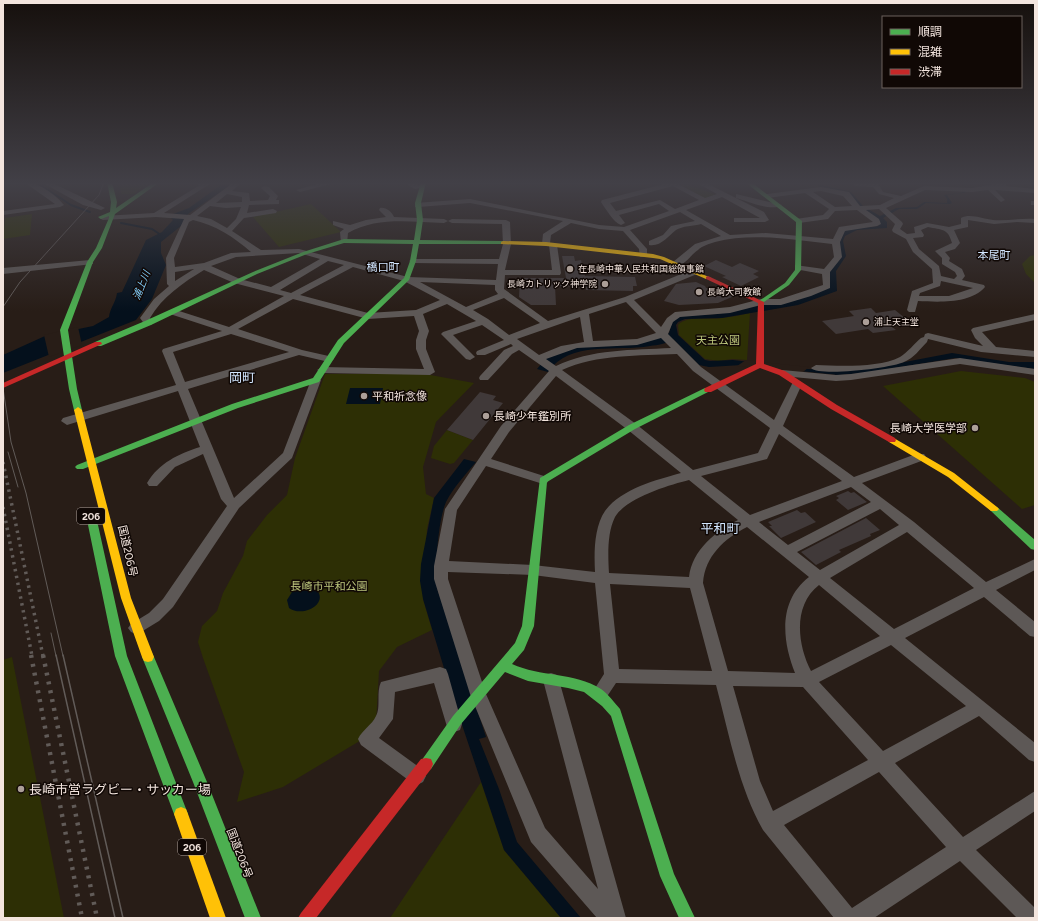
<svg xmlns="http://www.w3.org/2000/svg" width="1038" height="921" font-family="Figtree,'Noto Sans JP',sans-serif">
<style>
.green{fill:#2d2f05}
.water{fill:#04101c}
.pier{fill:#281d17}
.lines{fill:none;stroke-linecap:round;stroke-linejoin:round}
.stream{stroke:#04101c;stroke-width:2}
.building{fill:#403939}
.street{fill:#5d5856;fill-rule:evenodd}
.fast{fill:#4caf50;fill-rule:evenodd}
.slow{fill:#ffc107;fill-rule:evenodd}
.jam{fill:#c62828;fill-rule:evenodd}
.tram-far1{stroke:#615b58;stroke-width:1}
.tram{stroke:#615b58;stroke-width:1.5}
.rail-far1{stroke:#615b58;stroke-width:3.5;stroke-dasharray:2.5 4.5;stroke-linecap:butt}
.rail{stroke:#615b58;stroke-width:4.5;stroke-dasharray:3 6;stroke-linecap:butt}
.poi-dot{fill:#ac9f98;stroke:#100805;stroke-width:1.5}
.labels{text-anchor:middle;stroke-width:3;stroke-linejoin:round;paint-order:stroke}
.far-poi-label{font-size:9px;fill:#f3e5de;stroke:#100805;text-anchor:start}
.far-water-label{font-size:10px;font-style:italic;fill:#7fcaf6;stroke:#100805}
.shield{fill:#100805;stroke:#afa39d;stroke-width:1}
.shield-label{font-size:10px;font-weight:bold;fill:#f3e5de}
.far-quarter-label{font-size:11px;fill:#d2e6ff;stroke:#100805}
.park-label{font-size:11px;fill:#bcc67c;stroke:#100805}
.poi-label{font-size:11px;fill:#f3e5de;stroke:#100805;text-anchor:start}
.street-label{font-size:11px;fill:#f3e5de;stroke:#100805}
.quarter-label{font-size:13px;fill:#d2e6ff;stroke:#100805}
.near-poi-label{font-size:13px;fill:#f3e5de;stroke:#100805;text-anchor:start}
</style>
<rect width="100%" height="100%" fill="#281d17"/>
<!-- green -->
<g class="green">
<path d="M151 182 134 194H121L120 184Z"/>
<path d="M682 185H689L717 195 705 199Z"/>
<path d="M311 204 341 232 279 247 253 217Z"/>
<path d="M32 214 30 235 3 239 5 218Z"/>
<path d="M1035 255V283L1026 274 1022 264 1030 256Z"/>
<path d="M750 313 747 360 732 359 719 361 705 359 679 335 678 325C686 315 710 320 722 318 731 317 741 315 750 313Z"/>
<path d="M961 371 1025 378 1035 382V505L1022 509 883 386Z"/>
<path d="M325 374H425L474 383 436 422 423 467 426 494 434 498 427 529 423 599 432 630 397 647 379 671 376 723 358 742 283 787 237 802 244 772 203 658 198 642 202 626 217 611 223 593 243 556 247 541 267 515 287 495 295 458Z"/>
<path d="M447 430 473 440 454 463 450 464 431 458 434 446Z"/>
<path d="M12 657 64 918H3V660Z"/>
<path d="M481 782 504 850 561 918H390Z"/>
</g>
<!-- water -->
<g class="water">
<path d="M225 182H235L188 214 181 226 161 242V253L166 265 152 299 136 320 3 373V355L45 336 93 326 109 317C110 308 116 302 117 293L122 292 146 240 162 232 173 220 171 218 173 214 189 208Z"/>
<path d="M821 185 851 192 863 206 880 216 896 208 917 207 924 202 947 203V199L944 195 960 193 984 186 985 187 963 193 947 195 952 203 950 204 926 203 917 209H899L883 218 887 222V228L857 230 845 236 843 241 846 256 836 271 837 291 798 305 722 318 685 319 678 322 676 325 678 335 705 360 710 361 733 360 807 369 836 370 889 365 952 353 1009 362H1035V369L955 358 864 373 838 375 742 365 709 367 699 365 673 339C666 344 658 345 650 346 616 352 570 340 548 372L537 369 547 357 578 347 659 338 669 333 673 319 683 316 718 314 827 289 829 270 844 231 847 229 879 226 848 194 818 186Z"/>
<path d="M350 388H383L380 404H346Z"/>
<path d="M464 459 476 462C466 474 453 488 446 502 438 520 434 571 438 591L486 737 479 739 499 789 517 842 581 918H561L504 850 454 701 423 599 420 581 421 564 434 498Z"/>
<path d="M302 587 316 589C330 604 302 618 289 608L287 600 292 592Z"/>
</g>
<!-- pier -->
<g class="pier">
<path d="M78 327 82 345 49 357 44 335Z"/>
<path d="M746 360 780 364 809 367 802 373 737 366Z"/>
</g>
<g class="lines">
<!-- stream -->
<g class="stream">
<path d="M36 182 71 205 90 212"/>
<path d="M121 223 152 229 161 235"/>
</g>
</g>
<!-- building -->
<g class="building">
<path d="M562 256H574L575 261 581 260 585 276 635 277 637 286H633V291L586 290V287L555 286 556 305H531L519 297 520 278H566Z"/>
<path d="M716 260 732 267 740 263 759 271 753 274 759 277 741 286 722 277 726 276 704 266Z"/>
<path d="M696 282 705 286 706 288H711L734 296 718 303 679 305 664 301 676 284Z"/>
<path d="M871 308 876 313 895 310 911 323 891 326 896 330 873 333 868 329 836 334 822 321 854 316 849 311Z"/>
<path d="M480 392 496 396 493 400 503 403 473 440 447 430Z"/>
<path d="M848 491 851 493 854 492 867 502 848 510 836 500 839 498 836 496Z"/>
<path d="M797 510 801 513 805 512 816 522 781 538 769 526H772L768 522Z"/>
<path d="M866 518 880 530 870 534 871 536 839 550 841 552 816 565 801 552Z"/>
</g>
<g class="lines">
<!-- street -->
<g class="street">
<path d="M24 182C38 182 55 194 64 205L60 207 3 215V211L55 204Z"/>
<path d="M41 182H50L105 208 101 210 83 205Z"/>
<path d="M181 182H213L164 213 190 215 234 182H242L232 191 249 193 250 201 268 200 270 196 261 188 264 186 269 187 278 196 276 200H279V204L249 205 247 213 273 209 277 211 276 213 244 218 232 231 261 250 299 249 408 277 496 280 498 264 413 263 409 261 413 259H499L503 244 502 224 452 223 448 221 452 219 506 220 510 222 511 244 505 270H552L549 245 546 246 542 244 543 234 563 221 470 203 418 207H415V203L470 199 599 225 624 227 669 211 659 204 619 215 625 223 621 225C613 222 606 209 601 202L602 200 672 182 676 183 705 198 717 194 695 182H704L764 212 769 220 765 222H734V218H760L722 197 686 210 730 235 766 233 833 239 839 227 873 222 857 210 835 211 828 219 799 223 795 221 796 219 823 215 829 209 805 193 767 198 763 196 767 194 821 187 849 192 860 206 880 205 894 198 879 194 873 187 856 186 854 185V183L877 182 883 192 901 196 924 186 972 188 1008 182 1005 186 1035 189V193L995 190 1005 200 1001 202 988 190 972 192 925 190 886 208 902 222 903 224 900 229 907 234 915 233 914 227 927 223 949 227 961 224V218C970 213 983 219 993 220 1007 221 1021 218 1035 219V223L1017 222 994 224 968 220V227L954 230 960 243 955 249 945 252 950 258 949 261 962 269 965 276 962 280 984 285 985 287C970 304 939 302 918 301L915 312H909L907 310 912 291 933 283 932 269 913 252 906 239 893 232 892 230 895 224 879 209 866 210 879 219 881 224 877 226 845 231 840 242 842 257 830 272V288L811 296 781 305H761L730 313 680 317 673 322 668 334 701 367 774 420 793 382H801L802 384 783 426 854 477 916 454H924L926 457 924 460 862 483 914 522 986 582 1035 559V570L996 590 1035 622V637L1030 636 984 597 905 638 1035 743V762L1029 760 979 716 895 763 963 837 1035 791V811L976 850 1035 908V918H1017L960 861 874 918H834L763 830C738 786 729 733 716 685L616 683 606 698 600 700 594 698 592 693 604 674 595 583 533 575 448 572V579L486 694 545 828 598 889 543 680 545 675 551 673 557 675 559 680 626 918H597L531 842 470 694 434 579V566L445 509 501 426 549 371 519 350 512 354 488 380H480L479 378 480 376 504 350 513 346 511 344 485 355H477L476 353 477 351 504 340 482 325 453 335 475 357 470 360 466 359 441 334 443 332 476 321 447 304 423 314 429 331 426 340V349L435 372 430 375 322 373 317 370 322 367 424 369 416 349V340L419 331 414 316 368 319 293 299 238 329 302 350 333 357 334 359 329 362 299 355 188 389 234 498 283 453 311 380 316 377 321 380 292 458 239 508 173 607 159 621 141 632 136 634 131 632 128 628 131 624 149 613 163 599 227 506 221 499 203 454 175 467 157 486H149L147 483C159 463 178 454 200 447L178 391 67 425 61 421 63 418 176 385 162 351 163 349 222 331 170 314V310H176L229 327 284 296 234 283 204 270C184 282 162 297 150 318L153 323 151 325H145L140 318 154 299 169 286 167 284 166 258 184 219 156 217 103 220 99 218 103 216 154 213 200 185ZM673 186 699 200 675 209 660 200 616 211 610 203ZM821 191 843 196 852 206 835 207 813 192ZM227 194 242 197V202L216 203ZM210 206 226 208 241 207 236 219 227 228 211 219 197 216ZM680 212 695 221 671 226 663 235 649 241V245C661 247 668 236 676 230 682 226 694 226 701 224L721 236 695 244 673 262V266C684 268 690 255 698 250 702 246 709 244 715 242 752 232 795 240 832 244L834 257 824 269 795 265V269L822 274 823 285 780 299H761L730 307 675 312 667 318 661 327 634 300 697 274V270H691L625 297 548 321 504 289 505 275H560L561 273 557 245 553 243H550L551 235 571 223 599 229 623 231 639 249 640 257H643L647 255V249L630 230ZM193 220C215 225 234 237 251 252L231 253 204 263 175 267 174 258 189 222ZM928 227C942 230 948 228 952 243L935 251 942 258V264L955 272 957 276 954 279 941 276 939 266 919 249 913 238 923 237 924 235 921 230ZM299 253 320 259 271 287 240 279 211 266 236 257ZM328 261 344 265 291 293 280 290ZM353 267 404 281 440 300 416 310 368 313 300 295ZM194 269 175 281V272ZM941 281 973 288 949 296H919L920 293 940 286ZM420 282 495 285V290L498 294 466 307ZM504 298 540 323 509 335 488 319 473 310ZM626 302 656 333 637 339 593 341 589 314ZM580 317 584 342 561 346 539 355 517 339ZM231 334 289 352 185 382 173 352ZM661 338 671 348C633 350 591 349 556 366L546 359 577 348 637 345ZM677 354 693 371 770 428 758 453 693 470 636 424 562 370C597 354 639 356 677 354ZM556 376 628 430 681 473C656 480 621 489 605 511 594 527 594 553 595 572L533 565 449 561 457 510 486 466 543 484 547 483 549 480 547 477 491 459 509 432ZM779 434 842 481 750 515 701 476 767 459ZM689 480 738 520C716 531 692 550 689 577L609 573C608 556 607 533 615 517 626 498 669 485 689 480ZM851 487 871 502 788 545 759 522ZM880 509 899 525 820 570 797 552ZM747 527 809 577C778 601 782 640 795 673L728 671 703 583C705 556 724 539 747 527ZM907 532 974 588 894 629 830 578ZM610 584 690 588 712 671 619 669ZM819 585 880 636 811 671C797 644 793 605 819 585ZM891 645 966 706 883 751 819 682ZM733 686 803 687 868 760 773 811 760 781ZM879 772 946 847 852 908 784 825Z"/>
<path d="M324 182H338L300 192 296 190Z"/>
<path d="M402 182H411L425 187 415 189Z"/>
<path d="M736 194 782 205C772 212 747 201 736 198Z"/>
<rect x="1031" y="201" width="4" height="4"/>
<path d="M380 208C386 207 392 212 394 217L444 219 448 221 444 223C412 222 377 216 348 233L347 243H341L340 232 344 229 333 225V221L350 225 366 220 386 217 379 210Z"/>
<path d="M90 260H93V264L3 274V268Z"/>
<path d="M1035 314V320L982 332 996 347 1035 351V357L981 352 928 339 927 342C920 349 914 358 904 362 892 368 819 377 811 368L816 365C839 366 879 368 900 357 908 352 914 344 921 338L924 337 925 334 928 333 983 346 975 338 971 330 973 328Z"/>
<path d="M960 358 1035 369V375L960 364 851 380 836 381 782 376 777 373 782 370 836 375 851 374Z"/>
<path d="M440 667 446 669 448 674 462 724 460 730 454 732 448 730 434 683 395 692 393 719 379 738 423 770 426 776 423 782 417 785 411 782 361 745 358 739C362 730 372 725 376 716 381 707 376 692 381 682Z"/>
</g>
<!-- fast -->
<g class="fast">
<path d="M107 182H112L117 202 116 208 154 182H160L115 214 102 248 93 262 68 330 77 389 82 410 78 413 74 410 69 389 60 330 87 262 96 248 109 218V216L101 219 98 217 110 212 111 202Z"/>
<path d="M421 182H426L421 203 423 220 420 240 503 241 505 242V244H419L416 261 409 280 344 343 319 382 238 408 83 469H77L75 467 77 465 232 404 313 378 338 340 404 278 410 261 413 244 344 243 307 254 257 274 151 325 101 346H95V342L145 321 253 272 303 252 344 239 414 240 417 220 415 203Z"/>
<path d="M745 182H751L802 221 801 270 789 285 761 304 759 303V301L785 283 795 270 796 222Z"/>
<path d="M705 388H711L712 390 635 429 547 482 534 626 524 650 512 664C540 677 574 672 601 689 608 694 614 702 620 709L674 874 695 918H679L660 876 611 716 602 706 584 692 568 688 528 681 505 672 461 724 431 769 426 770 421 769 419 764 453 716 515 643 522 626 540 478 629 425Z"/>
<path d="M994 506 997 507 1035 540V550L1031 549 991 511 989 509 991 507Z"/>
<path d="M93 521 96 522 98 525 127 656 188 814 186 819 181 821 176 819 174 814 115 656 88 525 90 522Z"/>
<path d="M148 652 152 653 154 657 207 782 261 918H245L193 782 142 657 144 653Z"/>
</g>
<!-- slow -->
<g class="slow">
<path d="M503 241 546 242 653 254 664 257 711 278 706 279 660 259 653 258 546 246 501 244V242Z"/>
<path d="M78 407 82 410 131 598 154 657 152 661 148 662 144 661 142 657 121 598 74 410Z"/>
<path d="M892 437 954 473 997 507 999 509 997 511H991L948 477 889 442 888 440Z"/>
<path d="M181 807 186 809 188 814 226 918H210L174 814 176 809Z"/>
</g>
<!-- jam -->
<g class="jam">
<path d="M708 276 764 302V364L785 371 837 405 895 438 896 440 895 442H889L831 409 779 375 760 368 711 392H705L704 390 705 388 756 364 758 303 706 279V277Z"/>
<path d="M95 342H101L102 344 3 388V383Z"/>
<path d="M426 758 431 759 433 764 431 769 316 918H298L301 913 421 759Z"/>
</g>
<!-- tram-far1 -->
<g class="tram-far1">
<path d="M3 307 20 282 99 195 104 182"/>
<path d="M3 388 11 442 26 493 63 656"/>
<path d="M8 452 18 487"/>
<path d="M51 633 56 656"/>
</g>
<!-- tram -->
<g class="tram">
<path d="M56 655 115 918"/>
<path d="M63 655 123 918"/>
</g>
<!-- rail-far1 -->
<g class="rail-far1">
<path d="M3 462 43 656"/>
<path d="M3 507 32 656"/>
</g>
<!-- rail -->
<g class="rail">
<path d="M31 655 82 918"/>
<path d="M43 655 97 918"/>
</g>
</g>
<!-- sky -->
<linearGradient id="sky" x2="0" y2="1"><stop stop-color="#16100d"/><stop offset="0.59" stop-color="#424047"/><stop offset="1" stop-color="#424047" stop-opacity="0"/></linearGradient>
<rect width="1038" height="311" fill="url(#sky)"/>
<!-- markers -->
<g class="poi-dot">
<circle cx="570" cy="269" r="4"/>
<circle cx="605" cy="284" r="4"/>
<circle cx="699" cy="292" r="4"/>
<circle cx="866" cy="322" r="4"/>
<circle cx="364" cy="396" r="4"/>
<circle cx="486" cy="416" r="4"/>
<circle cx="975" cy="428" r="4"/>
<circle cx="21" cy="789" r="4"/>
</g>
<g class="labels">
<!-- far-poi labels -->
<g class="far-poi-label">
<text x="578" y="272">在長崎中華人民共和国総領事館</text>
<text x="597" y="287" text-anchor="end">長崎カトリック神学院</text>
<text x="707" y="295">長崎大司教館</text>
<text x="874" y="325">浦上天主堂</text>
</g>
<!-- far-water labels -->
<g class="far-water-label">
<text transform="translate(141 285) rotate(-68)" y="4">浦上川</text>
</g>
<!-- shield labels -->
<g class="shield">
<rect x="77" y="508" width="28" height="16" rx="3"/>
<rect x="178" y="839" width="28" height="16" rx="3"/>
</g>
<g class="shield-label">
<text x="91" y="520">206</text>
<text x="192" y="851">206</text>
</g>
<!-- far-quarter labels -->
<g class="far-quarter-label">
<text x="994" y="259">本尾町</text>
<text x="383" y="271">橋口町</text>
</g>
<!-- park labels -->
<g class="park-label">
<text x="718" y="344">天主公園</text>
<text x="329" y="590">長崎市平和公園</text>
</g>
<!-- poi labels -->
<g class="poi-label">
<text x="372" y="400">平和祈念像</text>
<text x="494" y="420">長崎少年鑑別所</text>
<text x="967" y="432" text-anchor="end">長崎大学医学部</text>
</g>
<!-- street labels -->
<g class="street-label">
<text transform="translate(128 551) rotate(77)" y="4">国道206号</text>
<text transform="translate(240 853) rotate(69)" y="4">国道206号</text>
</g>
<!-- quarter labels -->
<g class="quarter-label">
<text x="242" y="382">岡町</text>
<text x="720" y="533">平和町</text>
</g>
<!-- near-poi labels -->
<g class="near-poi-label">
<text x="29" y="794">長崎市営ラグビー・サッカー場</text>
</g>
</g>
<!-- border -->
<rect width="1038" height="921" fill="none" stroke="#f3e5de" stroke-width="8"/>
<!-- legend -->
<rect x="882" y="16" width="140" height="72" fill="#100805" stroke="#6b605c"/>
<rect x="890" y="29" width="20" height="6" fill="#4caf50" stroke="#6b605c"/>
<text x="918" y="36" font-size="12" fill="#f3e5de">順調</text>
<rect x="890" y="49" width="20" height="6" fill="#ffc107" stroke="#6b605c"/>
<text x="918" y="56" font-size="12" fill="#f3e5de">混雑</text>
<rect x="890" y="69" width="20" height="6" fill="#c62828" stroke="#6b605c"/>
<text x="918" y="76" font-size="12" fill="#f3e5de">渋滞</text>
</svg>
